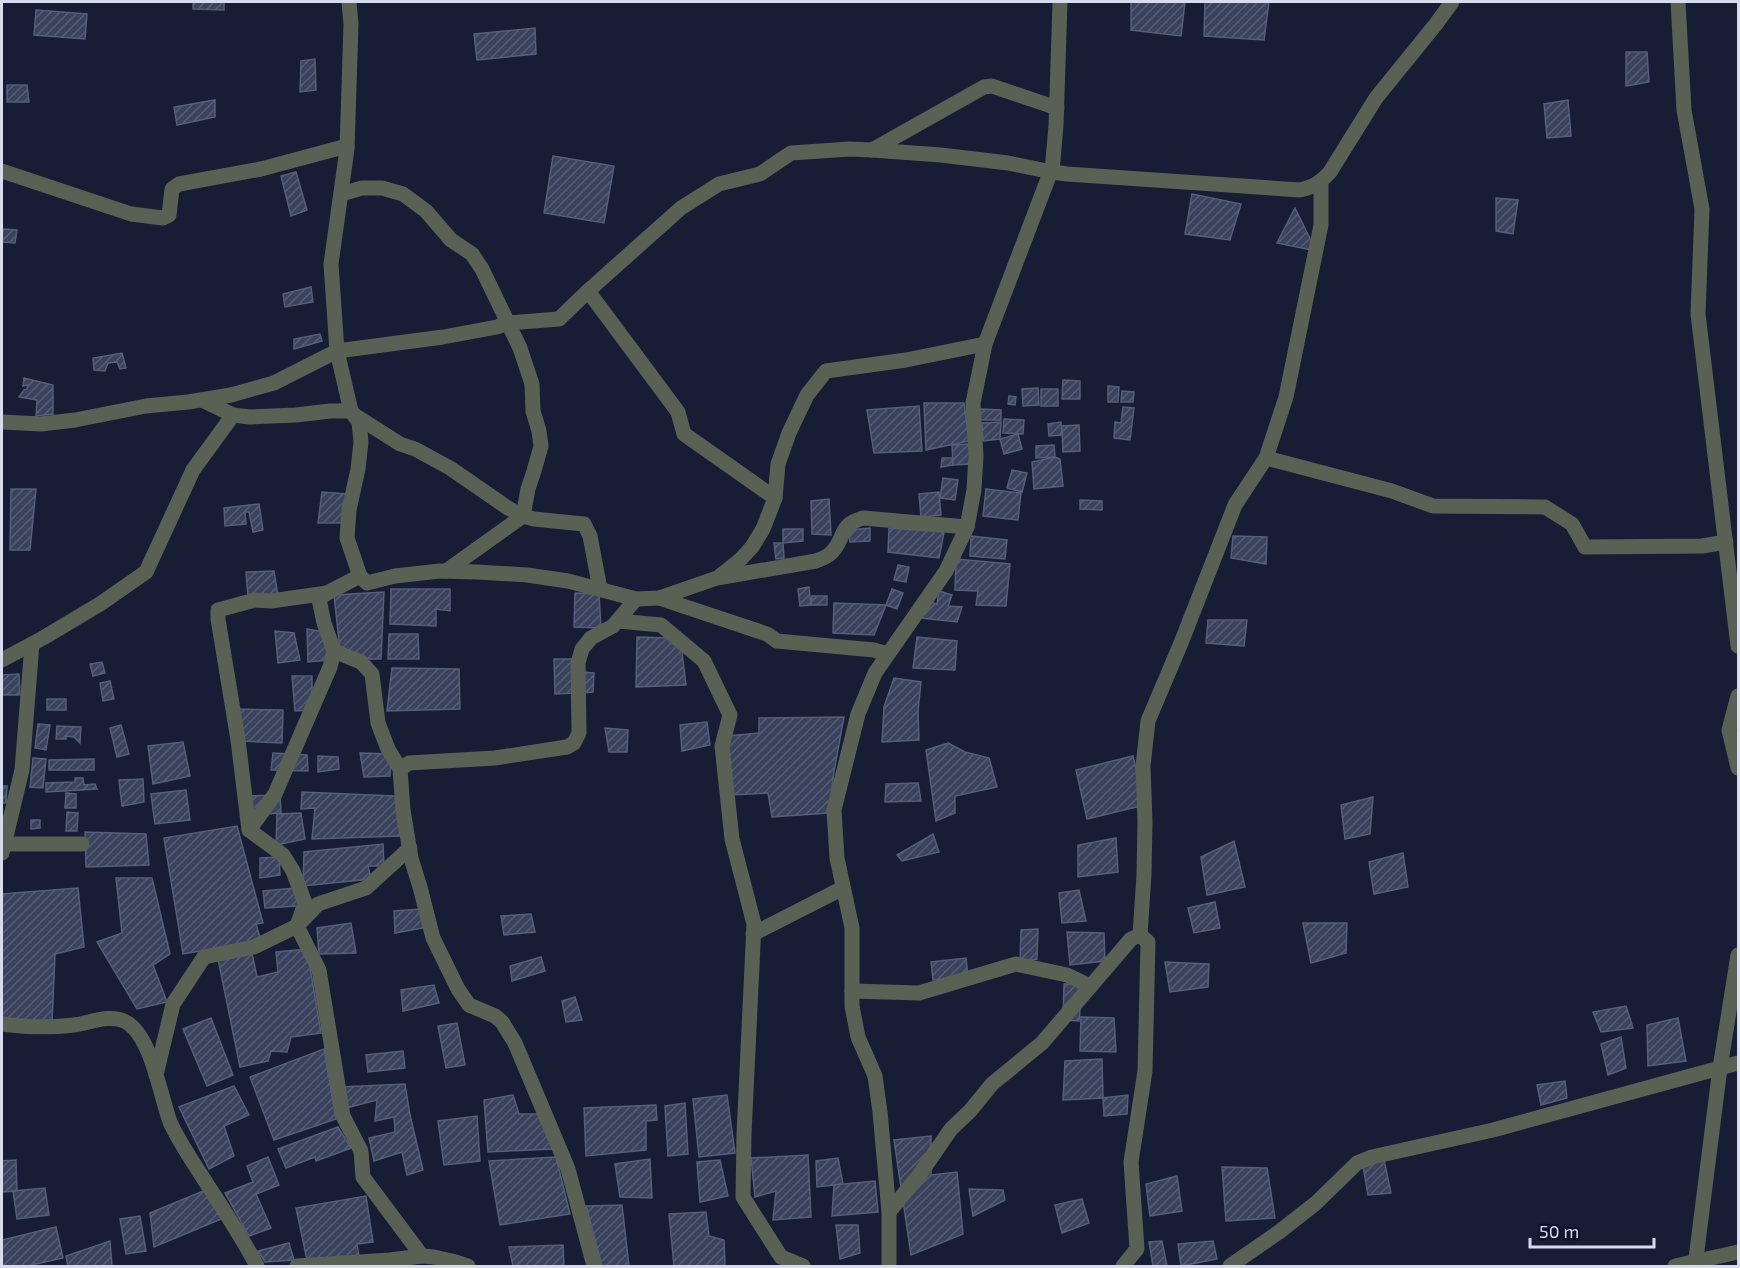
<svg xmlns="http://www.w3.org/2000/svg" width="1740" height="1268" font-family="'Exo 2',sans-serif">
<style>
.building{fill:url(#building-hatch);stroke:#555e7a;stroke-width:1.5}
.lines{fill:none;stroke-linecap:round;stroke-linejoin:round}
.minor{stroke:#596054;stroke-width:15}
.tertiary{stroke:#596054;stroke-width:15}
</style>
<defs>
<pattern id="building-hatch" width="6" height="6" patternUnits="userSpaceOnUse" patternTransform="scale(1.5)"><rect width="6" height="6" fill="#3a425d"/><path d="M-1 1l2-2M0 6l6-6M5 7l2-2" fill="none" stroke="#565d75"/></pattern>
</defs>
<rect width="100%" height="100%" fill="#161d34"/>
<!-- building -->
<g class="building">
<path d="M193 2H224V10L193 9Z"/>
<path d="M1131 2H1185L1181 36 1131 30Z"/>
<path d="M1205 2H1269L1264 40 1204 36Z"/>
<path d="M36 10 87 14 85 39 34 35Z"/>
<path d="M535 28 536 54 477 60 474 34Z"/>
<path d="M1626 52H1647L1649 82 1626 86Z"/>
<path d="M315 59 316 90 300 92 301 61Z"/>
<path d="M7 85H27L29 102H7Z"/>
<path d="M215 100V117L177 125 174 107Z"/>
<path d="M1568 100 1571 136 1547 138 1544 104Z"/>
<path d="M553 156 614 166 604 223 544 213Z"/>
<path d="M296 172 307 210 291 216 281 176Z"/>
<path d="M1192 194 1241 204 1230 240 1185 234Z"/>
<path d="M1496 198 1518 200 1513 234 1496 231Z"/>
<path d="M1295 208 1316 251 1277 243Z"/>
<path d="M2 229 17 230 15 243 2 242Z"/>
<path d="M311 287 313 302 285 307 283 294Z"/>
<path d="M320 334 322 341 294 349V339Z"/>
<path d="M122 353 126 368 120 369 117 362 108 363 105 371 94 370 93 358Z"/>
<path d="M24 378 53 385V414L36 416 37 400 19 397 24 390 27 389 28 385 23 386Z"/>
<path d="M1063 380 1080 381V399H1062Z"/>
<path d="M1108 386 1119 387 1118 402H1108Z"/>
<path d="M1038 388 1039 405 1023 406 1022 389Z"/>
<rect x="1041" y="389" width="17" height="17"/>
<path d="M1122 391 1134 392 1133 402H1121Z"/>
<path d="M1009 396 1016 397 1015 405 1008 404Z"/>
<path d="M924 403H964L969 441 926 450Z"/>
<path d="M919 406 922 451 874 453 867 410Z"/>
<path d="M1123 407 1134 408 1130 440 1114 438 1115 422 1121 423Z"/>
<path d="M981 409 1001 410V420H980Z"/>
<path d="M1004 419 1024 420 1023 434 1003 433Z"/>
<path d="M1001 422 1000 439 983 441 982 423Z"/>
<path d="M1061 422 1062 435 1049 436 1048 424Z"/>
<path d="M1079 425 1080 451 1063 452 1062 426Z"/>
<path d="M1018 434 1022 449 1004 454 1000 439Z"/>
<path d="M970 444 971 464 953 465 952 445Z"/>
<path d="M1054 445 1055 457 1036 458V446Z"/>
<path d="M1055 457 1060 459 1063 486 1034 489 1032 462Z"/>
<path d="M942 458H952L953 465 941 467Z"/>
<path d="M1012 470 1027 473 1022 492 1007 488Z"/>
<path d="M943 478 958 480 955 500 940 498Z"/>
<path d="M11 489H36L30 550H10Z"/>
<path d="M986 489 1021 493 1018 520 983 516Z"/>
<path d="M322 492 347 494 348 523H318Z"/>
<path d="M939 492 941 515 921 517 919 494Z"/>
<path d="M829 499 831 535 812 534 811 501Z"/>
<path d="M1080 500 1102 501V510L1080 509Z"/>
<path d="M259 504 263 530 253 532 249 512H245L246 524 225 526 224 508Z"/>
<path d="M870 528V541L850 542 849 530Z"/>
<path d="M889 528 944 532 939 558 888 552Z"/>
<path d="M783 529H803V541L783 543Z"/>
<path d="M971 536 1007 540 1005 559 970 556Z"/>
<path d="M1233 536 1267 537 1266 564 1231 558Z"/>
<path d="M774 543H783L784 558 776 559Z"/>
<path d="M956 559 1010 564 1006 606 976 605 978 591 955 590Z"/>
<path d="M898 565 909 567 906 582 894 580Z"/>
<path d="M274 571 278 596 248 597 246 572Z"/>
<path d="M809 587 811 605 800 606 798 589Z"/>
<path d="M391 589H450V611L436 609V626L390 624Z"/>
<path d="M892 589 903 593 897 609 886 605Z"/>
<path d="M939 591 952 595 948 606 962 607 957 622 922 618 925 601 937 604Z"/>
<path d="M384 592 381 659H341L334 595Z"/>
<path d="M575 593 599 594 601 628 574 627Z"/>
<path d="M812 596H827V605H811Z"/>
<path d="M834 603 886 605 874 635 833 633Z"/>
<path d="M1208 620H1247L1244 646 1206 643Z"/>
<path d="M307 629 324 632 328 660 308 662Z"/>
<path d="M275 631 294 633 300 660 278 663Z"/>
<path d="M389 634H418L419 659H388Z"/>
<path d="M637 637 669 638 682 652 686 685 636 687Z"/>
<path d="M917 637 957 641 955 670 913 668Z"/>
<path d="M554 659H575L576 693 555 694Z"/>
<path d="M102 662 105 673 93 676 90 664Z"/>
<path d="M392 668 459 669 460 709 387 711Z"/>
<path d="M582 672 594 673 593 692 582 693Z"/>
<path d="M19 674 20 695H2V675Z"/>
<path d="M292 676H312V710L295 711Z"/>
<path d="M894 678 921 682 918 711 919 740 882 742 884 707Z"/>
<path d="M110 681 114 699 103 701 100 683Z"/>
<rect x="47" y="699" width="19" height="11"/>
<path d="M236 709 283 710 282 743 241 741Z"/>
<path d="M844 717 834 771 829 813 772 817 768 793 731 795 728 736 759 733V718Z"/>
<path d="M707 722 710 745 682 751 680 725Z"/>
<path d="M38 724 50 725 46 750 35 748Z"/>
<path d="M121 725 129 754 117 757 110 728Z"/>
<path d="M57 726 81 727 80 743 74 737 66 736V739H56Z"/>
<path d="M605 728 628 730 627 752H609Z"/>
<path d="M183 742 190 776 153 784 148 746Z"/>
<path d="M948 743 965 752 989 758 997 787 955 796V813L936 821 926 750Z"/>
<path d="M273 753 307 755 308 771 271 770Z"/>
<path d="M360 753 391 754 390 776 364 777Z"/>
<path d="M318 756 338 757 339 769 318 772Z"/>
<path d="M1133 756 1145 805 1087 819 1076 770Z"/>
<path d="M33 758 46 759 43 788 30 787Z"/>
<path d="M94 759V770H49V760Z"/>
<path d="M75 778H83L84 785 95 784 97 789 46 792V783L75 782Z"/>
<path d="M143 779 144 802 122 806 119 780Z"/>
<path d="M918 783 921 801 885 802 886 784Z"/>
<path d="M2 786H7L6 803H2Z"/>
<path d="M186 790 190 820 155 824 151 794Z"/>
<path d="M302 792 395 796 400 836 312 839 315 808 301 809Z"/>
<path d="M66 793 76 794V808H65Z"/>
<path d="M280 795 281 813 250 815V796Z"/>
<path d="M1373 797 1370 834 1345 839 1341 805Z"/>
<path d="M67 812 78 813 77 831H66Z"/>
<path d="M301 813 305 839 276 845 277 814Z"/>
<path d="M31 820H40V828L31 829Z"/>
<path d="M237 826 263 923 256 924 261 941 183 954 164 838Z"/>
<path d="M85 832 146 834 149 865 86 867Z"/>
<path d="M933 834 939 852 902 861 897 855Z"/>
<path d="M1116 838 1118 872 1078 877V845Z"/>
<path d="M1234 841 1245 887 1207 895 1201 857Z"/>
<path d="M383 844 384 866H368L371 879 303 886 304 852Z"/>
<path d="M1403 853 1408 887 1374 894 1369 862Z"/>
<path d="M279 857 280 875 260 878V858Z"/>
<path d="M116 878H152L170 954 153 965 167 1002 137 1009 97 942 122 933Z"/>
<path d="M78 888 84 947 55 954 52 1023 2 1020V894Z"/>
<path d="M295 888 298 906 265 908 263 891Z"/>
<path d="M1079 890 1086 921 1062 923 1059 893Z"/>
<path d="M1215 902 1220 928 1194 933 1188 908Z"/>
<path d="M421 909 423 928 395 933 394 911Z"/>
<path d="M531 914 535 932 504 935 501 916Z"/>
<path d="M351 923 356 953 319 954 317 928Z"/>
<path d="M1303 923H1347L1346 953 1311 963Z"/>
<path d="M1038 929 1037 959 1020 962 1021 930Z"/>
<path d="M1067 932 1104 933 1105 961 1070 965Z"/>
<path d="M307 949 321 1033 291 1037 287 1052 271 1051 268 1061 240 1067 218 959 252 953 257 977 278 972 276 952Z"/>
<path d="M541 957 545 971 512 981 510 966Z"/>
<path d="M966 958 968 976 933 980 931 962Z"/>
<path d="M1165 962 1209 964 1208 987 1170 992Z"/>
<path d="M1064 984H1081L1080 996 1063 1017Z"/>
<path d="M434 985 439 1003 403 1011 401 990Z"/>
<path d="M575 997 582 1020 566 1022 562 1001Z"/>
<path d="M1081 1000 1079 1021 1065 1020Z"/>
<path d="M1626 1006 1633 1028 1601 1032 1593 1012Z"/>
<path d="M1081 1017 1114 1018 1116 1052 1080 1051Z"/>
<path d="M211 1018 233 1075 207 1086 183 1029Z"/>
<path d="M1678 1018 1686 1061 1648 1066 1647 1025Z"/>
<path d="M457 1023 465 1065 446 1068 438 1026Z"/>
<path d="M1621 1037 1626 1068 1608 1075 1601 1044Z"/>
<path d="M324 1049 336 1119 274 1140 250 1077Z"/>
<path d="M403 1051 405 1068 368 1072 366 1055Z"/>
<path d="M1102 1059 1103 1098 1063 1100 1065 1061Z"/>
<path d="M1565 1081 1567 1098 1541 1105 1537 1085Z"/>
<path d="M405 1084 410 1115 423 1170 407 1175 402 1152 374 1161 369 1138 395 1132 394 1117 375 1121 377 1100 346 1108 340 1087Z"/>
<path d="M234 1086 249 1115 224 1126 234 1156 209 1169 179 1107Z"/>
<path d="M513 1095 519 1114H540L553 1149 488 1152 484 1100Z"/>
<path d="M727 1095 735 1153 699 1157 693 1099Z"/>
<path d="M1128 1095 1127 1114 1104 1116 1103 1098Z"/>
<path d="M685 1103 688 1154 668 1156 665 1106Z"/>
<path d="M656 1105 657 1120 646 1121V1150L586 1156 584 1108Z"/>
<path d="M477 1116 480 1161 444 1165 438 1121Z"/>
<path d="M338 1127 351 1148 316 1161 315 1157 286 1168 278 1149Z"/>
<path d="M931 1136V1175L957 1172 963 1234 911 1255 894 1140Z"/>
<path d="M808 1155 811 1217 773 1220 776 1191 755 1197 751 1158Z"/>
<path d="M268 1157 279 1185 256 1194 271 1228 249 1236 225 1193 253 1182 247 1166Z"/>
<path d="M556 1157 570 1214 500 1225 489 1161Z"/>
<path d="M838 1158 843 1184 817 1187 816 1161Z"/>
<path d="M650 1159 652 1198 620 1197 615 1164Z"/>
<path d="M16 1160 17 1191 2 1192V1161Z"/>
<path d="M720 1160 728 1196 700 1202 697 1162Z"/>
<path d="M1384 1160 1391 1193 1368 1195 1363 1166Z"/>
<path d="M1222 1167 1267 1168 1275 1218 1226 1221Z"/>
<path d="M1177 1176 1182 1211 1150 1216 1146 1184Z"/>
<path d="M875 1181 878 1212 832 1216 834 1185Z"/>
<path d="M45 1188 49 1215 17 1219 13 1191Z"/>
<path d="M208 1189 221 1219 154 1247 150 1213Z"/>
<path d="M969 1189 1003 1190 1005 1200 973 1216Z"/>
<path d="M366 1196 373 1242 357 1244 359 1256 307 1260 296 1208Z"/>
<path d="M1082 1199 1089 1223 1062 1233 1055 1205Z"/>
<path d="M622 1205 629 1266H602L586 1206Z"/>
<path d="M706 1212 709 1236 724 1240 725 1265 722 1266H674L669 1214Z"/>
<path d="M140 1216 146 1251 126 1254 120 1219Z"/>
<path d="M836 1225H858L860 1253 840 1259Z"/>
<path d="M56 1227 63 1258 27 1266H2V1240Z"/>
<path d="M110 1241 112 1266H68L66 1256Z"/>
<path d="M1162 1241 1167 1266H1153L1149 1242Z"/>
<path d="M1213 1241 1217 1259 1181 1266 1178 1244Z"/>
<path d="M289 1243 294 1260 265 1262 258 1251Z"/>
<path d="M563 1245 564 1266H513L509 1247Z"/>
</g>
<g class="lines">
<!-- minor -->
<g class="minor">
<path d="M1678 2 1684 110 1702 209 1698 314 1738 646"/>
<path d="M872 150 984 87 992 86 1057 108"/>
<path d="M2 171 131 214 163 218 169 215 172 189 179 184 261 169 347 146"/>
<path d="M341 194 362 188H382L403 194 426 211 451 240 472 254 482 269 520 348 532 384 533 411 539 431 541 446 534 471 528 489 523 516 446 571"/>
<path d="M588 291 678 412 684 434 775 498"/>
<path d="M202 400 233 415 250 417 296 415 330 411H351L337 351 331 264 347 149 351 24 349 2"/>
<path d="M351 411 359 422 361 442 358 469 349 510 347 538 360 576 367 583 395 576 440 571 477 572 527 575 568 581 636 599 659 598 717 578 816 561C821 559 827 557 830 554 846 540 837 525 863 518L967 527"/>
<path d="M356 416 400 444 415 449 450 468 508 508 523 516 534 519 584 524 590 536 600 589"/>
<path d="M2 422 41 424 75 420 146 406 188 402 231 395 274 383 337 351 443 337 497 327 508 323 559 319 588 291 681 208 719 184 760 174 791 153 850 149 872 150 941 155 1008 163 1052 172 1056 125 1060 2"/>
<path d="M1266 458 1392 491 1433 506 1545 507 1572 524 1585 547 1702 546 1726 542"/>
<path d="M720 576 739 561 752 547 763 529 775 498 778 464 789 433 807 395 826 371 906 360 985 344"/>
<path d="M659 598 767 634 777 641 874 650 888 654"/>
<path d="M619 621 661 625 704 661 730 715 722 746 732 839 754 924 744 1134 743 1197 781 1257 803 1266"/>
<path d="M334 651 361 662 372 674 378 723 388 749 400 769 403 810 411 858 420 887 433 938 458 989 469 1005 495 1016 502 1022 515 1043 568 1169 594 1266"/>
<path d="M2 660 43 638 100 604 146 572 193 470 233 415"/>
<path d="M1738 696 1729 730 1738 768"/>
<path d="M400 769 409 763 495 758 567 747 574 743 579 733 578 663 582 649 591 638 613 626 636 599"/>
<path d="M249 830 238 740 218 619V610L255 600 271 601 327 593"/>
<path d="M5 844H82"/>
<path d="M410 848 366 888 318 904 297 926 319 970 343 1116 361 1151 363 1177 422 1256"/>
<path d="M2 853 22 770 32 644"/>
<path d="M753 934 843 888"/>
<path d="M1140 935 1144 875 1145 821 1143 766 1148 721 1181 643 1235 505 1266 458 1286 397 1321 225V181"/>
<path d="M852 991 919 993 1016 964 1067 975 1090 986"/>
<path d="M2 1024C25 1027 51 1028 74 1025 90 1023 108 1014 124 1021 151 1033 160 1095 170 1122 179 1142 193 1162 205 1181 223 1209 242 1237 257 1266"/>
<path d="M156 1075 173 1004 204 957 254 947 297 926 305 903 293 871 283 855 249 830 275 794 330 667 334 651 324 623 319 599 327 593 360 576"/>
<path d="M889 1212 920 1174 951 1129 970 1111 992 1084 1042 1043 1131 939 1140 935"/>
<path d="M297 1266 390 1260 422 1256 434 1257 456 1262 468 1266"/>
<path d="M1123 1266 1137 1249 1131 1162 1145 1071 1148 942 1140 935"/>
<path d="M1230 1266 1279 1232 1316 1203 1357 1163 1372 1157 1493 1130 1738 1063"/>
<path d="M1675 1266 1738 1252"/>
<path d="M1695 1266 1720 1068 1738 955"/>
</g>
<!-- tertiary -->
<path class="tertiary" d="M889 1266V1212L880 1112 875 1076 858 1037 852 1006V928L837 858 834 810 858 714 875 673 946 571 967 527 974 490 976 456 973 403 985 344 1049 176 1052 172 1067 174 1300 190C1314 187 1321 182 1330 172L1376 98 1436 24 1452 2"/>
</g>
<!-- border -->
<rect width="1740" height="1268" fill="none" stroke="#d6dced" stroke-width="6"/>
<!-- scale -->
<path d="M1530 1238v9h124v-9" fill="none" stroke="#d6dced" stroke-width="3"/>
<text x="1539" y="1238" font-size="18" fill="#d6dced" stroke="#0d132a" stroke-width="4.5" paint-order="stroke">50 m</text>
</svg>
